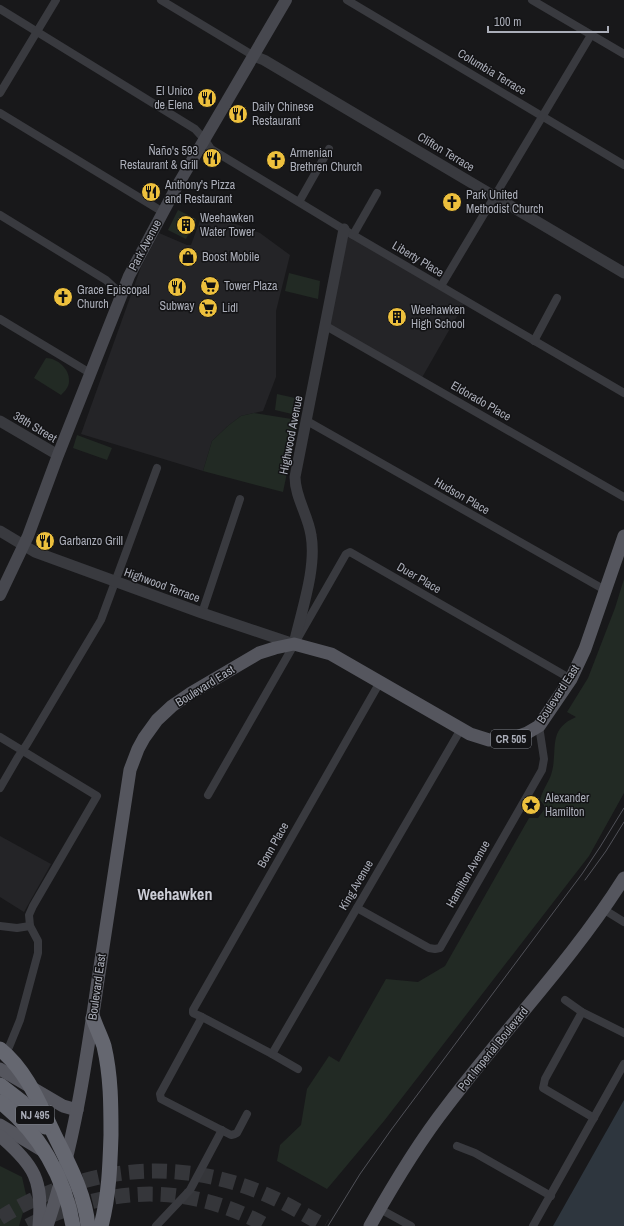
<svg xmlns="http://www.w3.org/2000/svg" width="624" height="1226" font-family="'Archivo Narrow',sans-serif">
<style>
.built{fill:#242427}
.green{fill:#222a24}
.water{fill:#2e363e}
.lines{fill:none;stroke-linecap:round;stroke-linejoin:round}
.motorway-tunnel{stroke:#35363a;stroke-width:15;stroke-dasharray:15 8;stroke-linecap:butt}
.minor{stroke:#393a3f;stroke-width:8}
.tertiary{stroke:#393a3f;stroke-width:11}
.secondary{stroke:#47484f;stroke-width:12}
.primary{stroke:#55565e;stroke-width:13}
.motorway{stroke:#656770;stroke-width:15}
.tram{stroke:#505158;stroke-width:1}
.labels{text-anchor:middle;stroke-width:3;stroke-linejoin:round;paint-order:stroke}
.shield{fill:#131315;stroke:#7d8088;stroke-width:1}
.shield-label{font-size:11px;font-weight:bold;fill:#abaeb9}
.street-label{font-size:12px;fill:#abaeb9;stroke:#131315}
.poi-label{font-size:12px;fill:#abaeb9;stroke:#131315;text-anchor:start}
.district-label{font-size:16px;font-weight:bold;fill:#cccdd6;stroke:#131315}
</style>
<rect width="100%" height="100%" fill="#18181a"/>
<!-- built -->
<g class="built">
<path d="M203 212 260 233 290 255 276 311V377L263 411 241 416 229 425 212 441 203 471 81 434 141 267 159 233 187 245H191Z"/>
<path d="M348 235 464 304 420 381 328 328Z"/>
<path d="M0 836 51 864 24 912 0 897Z"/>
</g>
<!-- green -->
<g class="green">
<path d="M178 210 196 219V222L184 216 177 229 188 235 186 239 168 230Z"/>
<path d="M289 273 320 281 318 299 285 291Z"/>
<path d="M46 358C57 358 70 369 69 381 69 387 65 391 61 395L34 378Z"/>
<path d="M277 394 295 398 292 414 275 410Z"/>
<path d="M254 413 298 420 283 492 203 471 212 441 229 425 241 416Z"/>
<path d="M77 435 112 448 107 460 73 448Z"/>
<path d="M624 579V793L589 856 384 1121 327 1189 277 1161 280 1145 301 1125 307 1089 329 1056 339 1062 386 979 418 982 445 966 529 818H538L544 810V805L540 800C542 791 548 783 551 775 559 750 546 730 576 717L567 712 588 678 615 608Z"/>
<path d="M0 1166 22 1177 27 1199 19 1226H0Z"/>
</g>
<!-- water -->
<path class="water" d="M624 1100V1226H553Z"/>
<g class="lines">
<!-- motorway-tunnel -->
<g class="motorway-tunnel">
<path d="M0 1218C78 1169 168 1156 255 1190 279 1199 302 1213 325 1226"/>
<path d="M28 1226C108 1185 188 1182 267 1226"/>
</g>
<!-- minor -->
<g class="minor">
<path d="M161 0 254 56"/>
<path d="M347 0 624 165"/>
<path d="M532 0 624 54"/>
<path d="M0 9 195 129 205 140 211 149 353 235 624 393"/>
<path d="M0 93 56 0"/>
<path d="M0 113 163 212"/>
<path d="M299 202 329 149"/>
<path d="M0 215 106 280 122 295"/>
<path d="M353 235 377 193"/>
<path d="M441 286 591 35"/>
<path d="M0 319 90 373"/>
<path d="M326 326 624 497"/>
<path d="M534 341 557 298"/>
<path d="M307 421 605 590"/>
<path d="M202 613 240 499"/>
<path d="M0 737 97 796 33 906 29 915 30 926 38 941V953L20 1020 9 1047"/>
<path d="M0 788 18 757 27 744 101 620 157 468"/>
<path d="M208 795 346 554 350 552 571 679"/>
<path d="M357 908 429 948 435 949 440 948 542 770 544 759 539 726"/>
<path d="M603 909 624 922"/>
<path d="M0 926 17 928 30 926"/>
<path d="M565 1000 582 1012 624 1033"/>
<path d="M582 1012 545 1079 543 1088 594 1118"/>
<path d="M202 1017 160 1094 161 1099 231 1135 235 1134 237 1133 247 1114"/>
<path d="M272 1054 461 729"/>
<path d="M298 1069 272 1054 202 1017 193 1013V1010L380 682"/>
<path d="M457 1146 475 1153 551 1196"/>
<path d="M380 1209 411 1226"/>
<path d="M156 1226 190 1190 222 1130"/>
<path d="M533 1226 624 1064"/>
</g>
<!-- tertiary -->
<g class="tertiary">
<path d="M254 56 264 60 624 273"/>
<path d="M0 421 58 455"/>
<path d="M0 531 35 552 202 613 294 644C301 612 317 568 311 535 308 515 295 497 295 477L344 229"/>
</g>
<!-- secondary -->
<path class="secondary" d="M0 595 28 536 58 455 129 276 176 188 286 0"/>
<!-- primary -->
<g class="primary">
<path d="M0 1069 63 1106 77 1110"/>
<path d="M0 1125 45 1152"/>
<path d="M0 1136C35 1166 43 1180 39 1226"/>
<path d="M47 1226C74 1146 86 1063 98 980 109 910 119 840 130 770L138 749 144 738 157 720 172 706 191 693 259 653 275 648 294 644 331 654 470 734 489 740H508L527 733 539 726 571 679 585 649 624 536"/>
<path d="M370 1226C393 1185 418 1143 447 1106 505 1029 573 959 624 878"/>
</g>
<!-- motorway -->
<g class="motorway">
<path d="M93 1018C96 1027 101 1037 104 1046 111 1076 111 1105 111 1135 110 1166 109 1196 101 1226"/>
<path d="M0 1049C27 1071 39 1103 54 1134 68 1163 85 1193 88 1226"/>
<path d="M0 1085 22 1102 45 1127"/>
<path d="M0 1102C39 1132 65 1178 73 1226"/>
</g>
<!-- tram -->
<g class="tram">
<path d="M585 880 606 851 624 822"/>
<path d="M328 1226 360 1174 391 1130 582 874 600 847 624 808"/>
</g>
</g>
<!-- icons -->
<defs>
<symbol id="restaurant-disc" viewBox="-11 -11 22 22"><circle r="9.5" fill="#edc03d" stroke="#131315"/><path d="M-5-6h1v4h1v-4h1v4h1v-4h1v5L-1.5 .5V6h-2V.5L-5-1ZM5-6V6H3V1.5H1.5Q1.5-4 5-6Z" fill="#111"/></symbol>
<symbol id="church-disc" viewBox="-11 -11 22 22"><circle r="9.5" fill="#edc03d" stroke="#131315"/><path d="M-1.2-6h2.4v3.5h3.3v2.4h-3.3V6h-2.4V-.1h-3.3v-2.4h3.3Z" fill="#111"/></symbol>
<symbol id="building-disc" viewBox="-11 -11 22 22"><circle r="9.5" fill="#edc03d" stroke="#131315"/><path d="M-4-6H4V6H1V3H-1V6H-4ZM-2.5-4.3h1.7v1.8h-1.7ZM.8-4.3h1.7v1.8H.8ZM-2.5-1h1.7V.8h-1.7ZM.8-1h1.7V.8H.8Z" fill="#111"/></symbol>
<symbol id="shop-disc" viewBox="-11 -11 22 22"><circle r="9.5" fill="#edc03d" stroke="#131315"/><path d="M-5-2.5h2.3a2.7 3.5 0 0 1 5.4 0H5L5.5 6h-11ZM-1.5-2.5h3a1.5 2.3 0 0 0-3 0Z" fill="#111"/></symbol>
<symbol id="supermarket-disc" viewBox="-11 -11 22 22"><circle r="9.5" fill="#edc03d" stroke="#131315"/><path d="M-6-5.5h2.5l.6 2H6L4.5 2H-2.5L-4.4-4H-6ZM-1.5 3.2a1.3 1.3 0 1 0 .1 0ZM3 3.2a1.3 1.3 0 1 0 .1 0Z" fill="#111"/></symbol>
<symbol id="sight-disc" viewBox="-11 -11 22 22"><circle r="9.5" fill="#edc03d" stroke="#131315"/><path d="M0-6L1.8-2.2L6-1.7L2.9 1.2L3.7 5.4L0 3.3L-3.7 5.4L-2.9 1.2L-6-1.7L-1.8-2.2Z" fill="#111"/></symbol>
</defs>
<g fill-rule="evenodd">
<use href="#restaurant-disc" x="196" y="87" width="22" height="22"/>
<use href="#restaurant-disc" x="227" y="103" width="22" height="22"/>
<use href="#restaurant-disc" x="201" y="147" width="22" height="22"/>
<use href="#church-disc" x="265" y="149" width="22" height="22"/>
<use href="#restaurant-disc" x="140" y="181" width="22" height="22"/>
<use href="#church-disc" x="441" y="191" width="22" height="22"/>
<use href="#building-disc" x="175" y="214" width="22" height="22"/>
<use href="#shop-disc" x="177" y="246" width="22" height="22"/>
<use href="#supermarket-disc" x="199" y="275" width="22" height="22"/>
<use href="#restaurant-disc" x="166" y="276" width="22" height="22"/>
<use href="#church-disc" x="52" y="286" width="22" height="22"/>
<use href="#supermarket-disc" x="197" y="297" width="22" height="22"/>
<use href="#building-disc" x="386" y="306" width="22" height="22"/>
<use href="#restaurant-disc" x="34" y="530" width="22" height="22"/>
<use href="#sight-disc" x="520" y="794" width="22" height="22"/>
</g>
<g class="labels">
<!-- shield labels -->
<g class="shield">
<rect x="491" y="730" width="40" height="18" rx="3"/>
<rect x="16" y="1106" width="38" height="18" rx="3"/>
</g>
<g class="shield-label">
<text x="511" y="743">CR 505</text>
<text x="35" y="1119">NJ 495</text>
</g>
<!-- street labels -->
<g class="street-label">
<text transform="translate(492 72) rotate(31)" y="4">Columbia Terrace</text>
<text transform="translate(446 152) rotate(31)" y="4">Clifton Terrace</text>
<text transform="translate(145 245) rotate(-62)" y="4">Park Avenue</text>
<text transform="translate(418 259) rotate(31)" y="4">Liberty Place</text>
<text transform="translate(481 401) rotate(30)" y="4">Eldorado Place</text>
<text transform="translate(35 427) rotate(31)" y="4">38th Street</text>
<text transform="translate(291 435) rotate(-79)" y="4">Highwood Avenue</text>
<text transform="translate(462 496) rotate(30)" y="4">Hudson Place</text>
<text transform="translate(419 578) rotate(30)" y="4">Duer Place</text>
<text transform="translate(162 585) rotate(20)" y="4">Highwood Terrace</text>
<text transform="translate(205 686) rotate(-32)" y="4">Boulevard East</text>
<text transform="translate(558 694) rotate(-57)" y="4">Boulevard East</text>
<text transform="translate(273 845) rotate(-60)" y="4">Bonn Place</text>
<text transform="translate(468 874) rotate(-60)" y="4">Hamilton Avenue</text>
<text transform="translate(356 885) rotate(-60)" y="4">King Avenue</text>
<text transform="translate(97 987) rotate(-82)" y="4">Boulevard East</text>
<text transform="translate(493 1049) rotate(-51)" y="4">Port Imperial Boulevard</text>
</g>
<!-- poi labels -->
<g class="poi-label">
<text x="193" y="95" text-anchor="end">El Unico<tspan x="193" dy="14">de Elena</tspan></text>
<text x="252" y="111">Daily Chinese<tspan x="252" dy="14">Restaurant</tspan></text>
<text x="198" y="155" text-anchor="end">Ñaño's 593<tspan x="198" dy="14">Restaurant &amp; Grill</tspan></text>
<text x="290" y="157">Armenian<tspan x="290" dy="14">Brethren Church</tspan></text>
<text x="165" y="189">Anthony's Pizza<tspan x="165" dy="14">and Restaurant</tspan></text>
<text x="466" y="199">Park United<tspan x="466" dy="14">Methodist Church</tspan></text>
<text x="200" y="222">Weehawken<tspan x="200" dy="14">Water Tower</tspan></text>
<text x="202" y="261">Boost Mobile</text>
<text x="224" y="290">Tower Plaza</text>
<text x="77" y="294">Grace Episcopal<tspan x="77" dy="14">Church</tspan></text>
<text x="177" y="310" text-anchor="middle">Subway</text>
<text x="222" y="312">Lidl</text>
<text x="411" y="314">Weehawken<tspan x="411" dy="14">High School</tspan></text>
<text x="59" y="545">Garbanzo Grill</text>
<text x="545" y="802">Alexander<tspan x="545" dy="14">Hamilton</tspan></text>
</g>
<!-- district labels -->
<g class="district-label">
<text x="175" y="900">Weehawken</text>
</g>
</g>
<!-- scale -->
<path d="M488 26v6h120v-6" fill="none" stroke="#abaeb9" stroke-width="2"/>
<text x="494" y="26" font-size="12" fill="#abaeb9" stroke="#131315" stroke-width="3" paint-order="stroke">100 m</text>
</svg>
